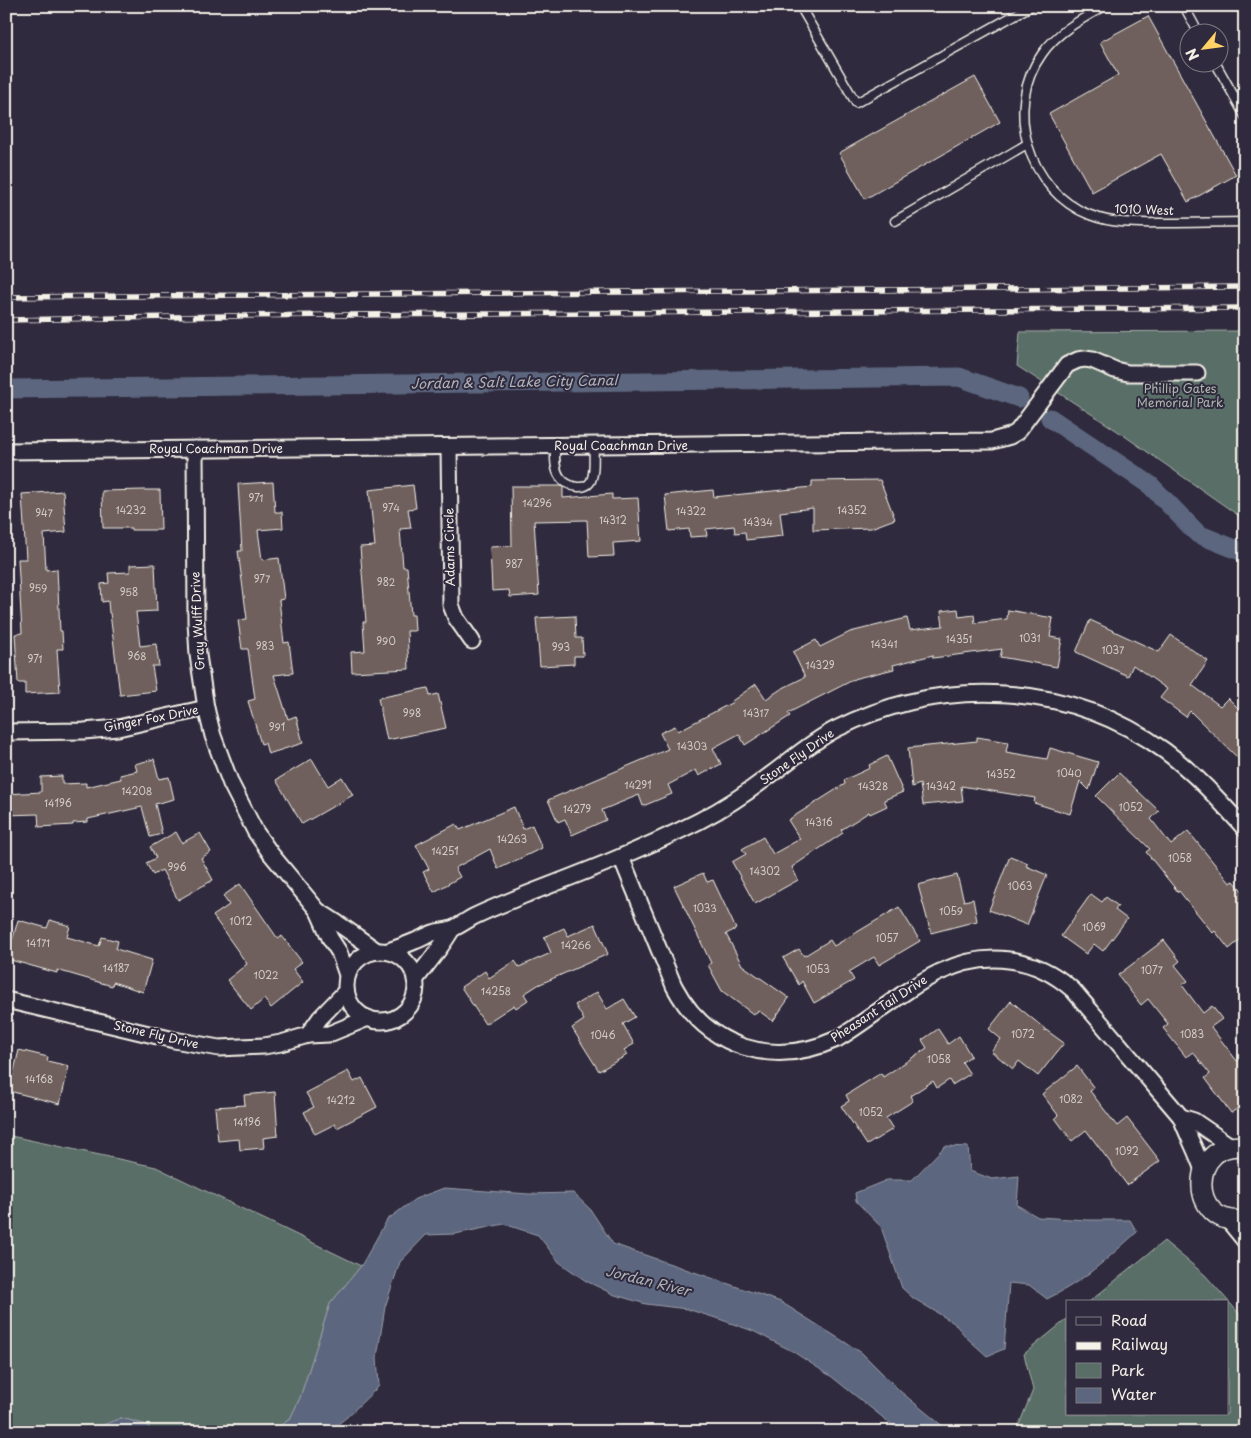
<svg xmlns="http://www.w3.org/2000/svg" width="1251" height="1438" font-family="'Playpen Sans',sans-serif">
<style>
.green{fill:#5a6e68;stroke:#a7b0a8}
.water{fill:#5c667f;stroke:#999ea9}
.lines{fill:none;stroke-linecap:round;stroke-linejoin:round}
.canal{stroke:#5c667f;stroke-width:19}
.building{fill:#6f605d;stroke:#f4f1e8}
.service-casing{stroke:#f4f1e8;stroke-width:11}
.minor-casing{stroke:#f4f1e8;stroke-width:19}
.tertiary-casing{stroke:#f4f1e8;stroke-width:22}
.service{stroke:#2f2a3d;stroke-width:8}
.minor{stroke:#2f2a3d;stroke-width:15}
.tertiary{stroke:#2f2a3d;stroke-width:19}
.rail-casing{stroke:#f4f1e8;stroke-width:5.5}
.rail{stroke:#2f2a3d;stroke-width:4;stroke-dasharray:11;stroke-linecap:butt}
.labels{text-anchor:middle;stroke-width:4;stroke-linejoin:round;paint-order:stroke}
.number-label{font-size:10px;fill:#d3cdc5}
.street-label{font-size:12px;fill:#f4f1e8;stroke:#2f2a3d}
.park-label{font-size:12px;fill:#afb6ae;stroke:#2f2a3d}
.water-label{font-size:14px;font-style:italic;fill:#b0b2b9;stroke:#2f2a3d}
</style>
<rect width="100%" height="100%" fill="#2f2a3d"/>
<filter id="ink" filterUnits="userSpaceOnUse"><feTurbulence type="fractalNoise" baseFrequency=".02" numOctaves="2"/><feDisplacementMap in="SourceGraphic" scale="10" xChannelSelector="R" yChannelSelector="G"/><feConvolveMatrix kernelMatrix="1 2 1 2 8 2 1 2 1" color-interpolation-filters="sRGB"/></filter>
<g filter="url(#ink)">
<!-- green -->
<g class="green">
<path d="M1245 331V520L1116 430 1017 366 1020 332Z"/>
<path d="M6 1135 156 1167 361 1266 330 1304 300 1398 290 1419 271 1432H152L147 1425 121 1418 88 1432H6Z"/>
<path d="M1164 1241 1205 1275 1245 1320V1432H1016L1033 1390 1024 1354 1067 1319V1414H1227V1302H1089Z"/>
</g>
<!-- water -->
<g class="water">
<path d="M945 1146 968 1147 970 1171 992 1179 1019 1176 1017 1205 1038 1217 1087 1220H1130L1137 1232C1107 1259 1084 1281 1047 1299L1029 1285 1009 1283 1004 1349 987 1356 967 1338 954 1323 913 1298 902 1288 881 1227 856 1201 855 1193 887 1180H912Z"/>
<path d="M444 1188 529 1194 573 1193 590 1209 613 1244 781 1302 862 1353 901 1392 945 1428 955 1432H901L832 1377 792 1351 753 1331 719 1319 687 1309 646 1304 615 1295 586 1281 559 1262 538 1235 504 1224 455 1234 426 1235 400 1262 385 1307 377 1357 379 1386 347 1417 328 1432H271L290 1419 300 1398 330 1304 361 1266 387 1220 415 1199Z"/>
<path d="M121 1418 147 1425 152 1432H85Z"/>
</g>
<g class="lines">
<!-- canal -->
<g class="canal">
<path d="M6 389 959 377 1019 398"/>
<path d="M1050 418 1150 485 1198 534 1245 553"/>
</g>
</g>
<!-- building -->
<g class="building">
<path d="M1148 16 1236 175 1188 202 1161 154 1092 192 1049 114 1118 75 1100 42Z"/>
<path d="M975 77 1000 122 865 199 839 153Z"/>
<path d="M880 480 895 519 871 528 813 530V508L780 512 783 536 746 540 745 532 735 533 734 526 706 529 707 536 690 537 689 529 669 531 665 495 713 490 714 497 812 487V481Z"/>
<path d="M273 482 275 512H282L283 528 258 530 262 560 279 558 284 599 279 600 284 643 289 642 293 673 274 675 288 719 296 716 303 743 268 754 265 743 261 744 248 701 255 699 248 649H242L238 620 247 619 238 551H242L238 484Z"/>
<path d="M413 485 416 508 408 509 411 528 400 529 403 567H407L411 615H414L415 631H407L409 669 352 672 351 652 365 651 363 622H366L360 547 375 546 369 490Z"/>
<path d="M511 486H561L563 487V498L612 494V499L638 498 641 541 613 543 614 556 589 557 587 520 534 521 539 595 510 597 509 590 492 591 490 547 512 546Z"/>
<path d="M144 490H160L161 530H131V528H103L102 491Z"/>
<path d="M63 491 66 532 44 534 46 570 57 569 60 631H62L63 649H57L60 692 25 694V683H18L15 634 22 633 18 559H26L22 494Z"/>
<path d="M155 564 157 611 136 612 140 646 156 644 159 666H152L156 691 120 695 110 613H109L108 601 102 602 101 584 109 583 108 573 130 572V565Z"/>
<path d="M958 609 959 617 974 615 975 623 1007 619 1008 610 1053 618 1050 637 1062 639 1057 667 1000 657 1002 649 933 658V655L893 665 894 669 857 678 788 713 790 716 745 745 739 734 713 748 721 764 699 776 696 770 668 785 672 794 643 806 639 795 602 810 606 820 572 835 565 819 558 822 548 800 668 749 660 733 675 726 678 731 733 702 732 701 756 684 766 699 781 689 805 677 793 652 816 640 820 647 850 632 907 618 910 630 943 626 941 611Z"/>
<path d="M575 616 576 638H582L583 656H574V664L540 666 536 618Z"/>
<path d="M1090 620 1159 652 1171 635 1208 661 1192 685 1220 706 1228 698 1245 715V765L1190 711 1186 717 1160 698 1167 689 1133 665 1128 676 1076 652Z"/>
<path d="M428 688 430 696 438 694 446 728 387 740 378 698Z"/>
<path d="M977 737 1008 742 1006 752 1047 759 1050 748 1098 762 1089 790 1080 781 1070 814 1034 803 1035 798 961 786 963 801 923 805 920 784 912 787 908 748 977 741Z"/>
<path d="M887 756 903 792 884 800 887 806 870 814 869 812 841 830 843 833 792 867 798 880 755 904 732 862 746 854 742 849 763 837 773 854 800 839 788 820 845 784 844 780 870 768 869 765Z"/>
<path d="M154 759 159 779 169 777 174 799 155 804 162 834 150 837 142 807 88 819V822L73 823V825L39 827 38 814 6 815V794L41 792V777L62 776V784L86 783V787L121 779 120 775 137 771 135 764Z"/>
<path d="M312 759 328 786 342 777 353 795 302 824 276 780Z"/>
<path d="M1119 773 1159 811 1151 819 1171 845 1188 831 1230 883 1234 881 1245 894V936L1229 949 1215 931 1213 933 1179 891 1178 892 1146 852 1150 849 1096 796Z"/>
<path d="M514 807 523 829 532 825 542 848 498 869 490 849 455 868 460 877 434 892 423 872 429 869 416 845 456 824 460 830Z"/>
<path d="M176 832 182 843 200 833 211 852 201 858 213 880 178 900 162 870 153 875 146 863 156 858 150 847Z"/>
<path d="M1010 856 1028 863 1026 866 1047 875 1027 925 989 910Z"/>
<path d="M703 873 707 882 713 880 736 929 726 934 742 965 789 998 773 1021 759 1011 753 1014 722 991 708 965 711 963 674 886Z"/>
<path d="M957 875 964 901 973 899 977 921 931 933 918 885Z"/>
<path d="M240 884 278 939 282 936 302 962 293 969 303 982 271 1008 264 999 251 1010 227 980 247 964 213 916 229 905 223 896Z"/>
<path d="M1091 894 1102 902 1106 897 1118 906 1115 910 1127 919 1103 951 1094 944 1086 954 1061 936Z"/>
<path d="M899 907 920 941 879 965 874 957 849 972 854 980 814 1003 802 981 799 985 783 958 799 949 804 956 830 940 834 946Z"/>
<path d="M18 920 47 928 50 920 70 926 67 937 99 946 102 937 118 941 116 949 152 960 143 992 113 982 112 986 57 970V973L7 959Z"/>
<path d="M595 924 608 954 538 985 524 994 528 1000 516 1008 514 1005 485 1024 461 987 485 971 489 978 515 961 519 967 551 953 544 937 564 928 568 936Z"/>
<path d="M1164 940 1180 961 1175 965 1188 981 1182 985 1203 1013 1212 1006 1222 1019 1211 1027 1237 1061 1245 1056V1103L1231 1113 1205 1078 1210 1074 1193 1052 1186 1057 1163 1028 1168 1024 1148 999 1141 1005 1118 975Z"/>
<path d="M597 992 607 1009 624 999 635 1017 623 1024 634 1044 624 1050 627 1055 599 1071 572 1028 584 1020 575 1005Z"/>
<path d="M1011 1001 1045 1029V1031L1046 1030 1064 1043 1038 1076 1019 1061 1013 1069 991 1051 1001 1039 989 1029Z"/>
<path d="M938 1029 948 1044 959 1036 971 1056 962 1062 970 1074 952 1085 949 1080 937 1088 933 1081 910 1096 913 1101 886 1118 893 1129 867 1145 841 1106 849 1101 846 1095 881 1073 883 1077 927 1048 922 1040Z"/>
<path d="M19 1050 48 1057 47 1061 69 1066 60 1104 9 1091Z"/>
<path d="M1077 1066 1094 1088 1090 1091 1117 1126 1127 1118 1160 1161 1127 1185 1086 1130 1072 1141 1055 1118 1058 1115 1042 1094Z"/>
<path d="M348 1071 354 1082 362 1078 377 1107 337 1128 335 1124 315 1134 304 1112 314 1107 306 1093Z"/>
<path d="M275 1092 278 1136 263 1138 264 1148 240 1150 239 1139 218 1141 215 1107 245 1105 244 1095Z"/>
</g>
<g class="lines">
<defs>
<g id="service">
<path d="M800 6 856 103 1031 6"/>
<path d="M1105 6C1082 19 1058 31 1042 54 1003 108 1028 191 1090 215 1115 225 1143 223 1169 223 1194 223 1219 222 1245 222"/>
<path d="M1184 6 1198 32"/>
<path d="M1215 62 1245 116"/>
<path d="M895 221 1027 144"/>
<path d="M555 446C555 456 554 469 560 477 567 487 588 493 592 478 595 469 593 456 594 446"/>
</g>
<g id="minor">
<path d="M449 447 451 605 456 618 472 641"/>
<path d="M195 449 196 622 198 655 206 708 213 736 231 784 255 831 271 854 318 911 330 938 339 952 347 975"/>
<path d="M6 451 992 441 1010 436 1017 432 1067 365 1078 360 1085 359 1092 360 1115 370 1128 373H1197"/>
<path d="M6 732 84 731 118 728 206 708"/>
<path d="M621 857 674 986C707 1049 773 1068 837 1039 890 1008 942 950 1009 960 1034 963 1054 973 1073 990L1181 1117C1187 1135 1197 1151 1203 1171"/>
<path d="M318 911C339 923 357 937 377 951"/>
<path d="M388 951C397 948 406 945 415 941 421 939 427 935 433 933 439 931 446 931 452 929 459 926 466 921 473 917 489 909 505 903 522 896 582 873 642 850 699 821 724 808 747 793 769 776 791 760 811 742 836 729 942 676 1069 681 1165 751 1196 774 1220 801 1245 829"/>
<circle cx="381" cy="986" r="35"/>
<path d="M415 980C428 963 442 947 452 929"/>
<path d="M6 1000 174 1040 219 1048 264 1046 281 1043 308 1035 329 1034 368 1018"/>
<path d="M308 1035 320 1018 346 991"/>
<path d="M1181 1117 1194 1121 1232 1147"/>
<path d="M1227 1219 1245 1241"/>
</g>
<path id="tertiary" d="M1245 1147C1189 1138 1186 1228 1245 1220"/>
</defs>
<!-- service casing -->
<use href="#service" class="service-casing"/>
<!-- minor casing -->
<use href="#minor" class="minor-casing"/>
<!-- tertiary casing -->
<use href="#tertiary" class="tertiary-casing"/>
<!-- service -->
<use href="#service" class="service"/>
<!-- minor -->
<use href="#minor" class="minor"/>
<!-- tertiary -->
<use href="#tertiary" class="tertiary"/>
<defs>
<g id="rail">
<path d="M6 297 1245 287"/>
<path d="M6 320 229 316 1245 308"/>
</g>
</defs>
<!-- rail casing -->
<use href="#rail" class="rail-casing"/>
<!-- rail -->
<use href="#rail" class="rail"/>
</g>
</g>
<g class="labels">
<!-- number labels -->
<g class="number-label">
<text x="256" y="502">971</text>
<text x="537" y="507">14296</text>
<text x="391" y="512">974</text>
<text x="131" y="514">14232</text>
<text x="852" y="514">14352</text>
<text x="691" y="515">14322</text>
<text x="44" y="517">947</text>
<text x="613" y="524">14312</text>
<text x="758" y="526">14334</text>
<text x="514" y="568">987</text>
<text x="262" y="583">977</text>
<text x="386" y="586">982</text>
<text x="38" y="592">959</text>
<text x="129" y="596">958</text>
<text x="1030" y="642">1031</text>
<text x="959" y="643">14351</text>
<text x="386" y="645">990</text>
<text x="884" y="648">14341</text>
<text x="265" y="650">983</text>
<text x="561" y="651">993</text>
<text x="1113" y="654">1037</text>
<text x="137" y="660">968</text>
<text x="35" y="663">971</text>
<text x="820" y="669">14329</text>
<text x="412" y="717">998</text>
<text x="756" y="717">14317</text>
<text x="277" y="731">991</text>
<text x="692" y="750">14303</text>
<text x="1069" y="777">1040</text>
<text x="1001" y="778">14352</text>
<text x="638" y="789">14291</text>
<text x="873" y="790">14328</text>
<text x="941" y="790">14342</text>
<text x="137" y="795">14208</text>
<text x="58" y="807">14196</text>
<text x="1131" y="811">1052</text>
<text x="577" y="813">14279</text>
<text x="819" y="826">14316</text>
<text x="512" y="843">14263</text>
<text x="445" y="855">14251</text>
<text x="1180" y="862">1058</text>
<text x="177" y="871">996</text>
<text x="765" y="875">14302</text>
<text x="1020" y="890">1063</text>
<text x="705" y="912">1033</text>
<text x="951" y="915">1059</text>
<text x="241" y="925">1012</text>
<text x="1094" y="931">1069</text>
<text x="887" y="942">1057</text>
<text x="38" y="947">14171</text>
<text x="576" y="949">14266</text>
<text x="116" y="972">14187</text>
<text x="818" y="973">1053</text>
<text x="1152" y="974">1077</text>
<text x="266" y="979">1022</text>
<text x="496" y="995">14258</text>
<text x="1023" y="1038">1072</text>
<text x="1192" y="1038">1083</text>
<text x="603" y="1039">1046</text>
<text x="939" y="1063">1058</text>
<text x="39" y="1083">14168</text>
<text x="1071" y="1103">1082</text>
<text x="341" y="1104">14212</text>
<text x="871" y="1116">1052</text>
<text x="247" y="1126">14196</text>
<text x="1127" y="1155">1092</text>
</g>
<!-- street labels -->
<g class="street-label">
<text transform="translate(1144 210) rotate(2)" y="4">1010 West</text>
<text x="621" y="450">Royal Coachman Drive</text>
<text x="216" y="453">Royal Coachman Drive</text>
<text transform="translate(450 547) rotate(-91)" y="4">Adams Circle</text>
<text transform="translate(198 621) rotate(-93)" y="4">Gray Wulff Drive</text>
<text transform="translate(151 719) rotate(-11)" y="4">Ginger Fox Drive</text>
<text transform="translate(797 757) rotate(-35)" y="4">Stone Fly Drive</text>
<text transform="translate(879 1009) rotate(-33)" y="4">Pheasant Tail Drive</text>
<text transform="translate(156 1035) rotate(13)" y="4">Stone Fly Drive</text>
</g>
<!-- park labels -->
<g class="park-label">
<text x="1180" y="393">Phillip Gates<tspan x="1180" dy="14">Memorial Park</tspan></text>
</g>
<!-- water labels -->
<g class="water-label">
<text transform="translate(514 382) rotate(-1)" y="5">Jordan &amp; Salt Lake City Canal</text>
<text transform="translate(648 1281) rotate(14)" y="5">Jordan River</text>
</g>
</g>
<!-- margin -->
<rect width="1251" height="1438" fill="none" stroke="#2f2a3d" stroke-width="25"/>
<rect x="12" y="12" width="1226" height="1413" fill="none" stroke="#f4f1e8" stroke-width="2" filter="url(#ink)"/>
<!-- legend -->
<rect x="1066" y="1300" width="162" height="115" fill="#2f2a3d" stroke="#7e7a81"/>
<rect x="1076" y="1317" width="25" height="8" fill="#2f2a3d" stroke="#7e7a81"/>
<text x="1111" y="1326" font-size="15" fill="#f4f1e8">Road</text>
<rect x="1076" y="1342" width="25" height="8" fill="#f4f1e8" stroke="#7e7a81"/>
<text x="1111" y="1350" font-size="15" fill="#f4f1e8">Railway</text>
<rect x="1076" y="1363" width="25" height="15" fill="#5a6e68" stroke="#7e7a81"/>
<text x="1111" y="1376" font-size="15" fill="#f4f1e8">Park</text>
<rect x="1076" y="1388" width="25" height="15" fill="#5c667f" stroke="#7e7a81"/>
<text x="1111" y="1400" font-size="15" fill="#f4f1e8">Water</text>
<!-- north arrow -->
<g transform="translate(1204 48) rotate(241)"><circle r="24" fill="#2f2a3d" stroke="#7e7a81"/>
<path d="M0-4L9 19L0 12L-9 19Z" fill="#ffd166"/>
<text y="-8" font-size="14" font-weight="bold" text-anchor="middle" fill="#f4f1e8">N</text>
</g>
</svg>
